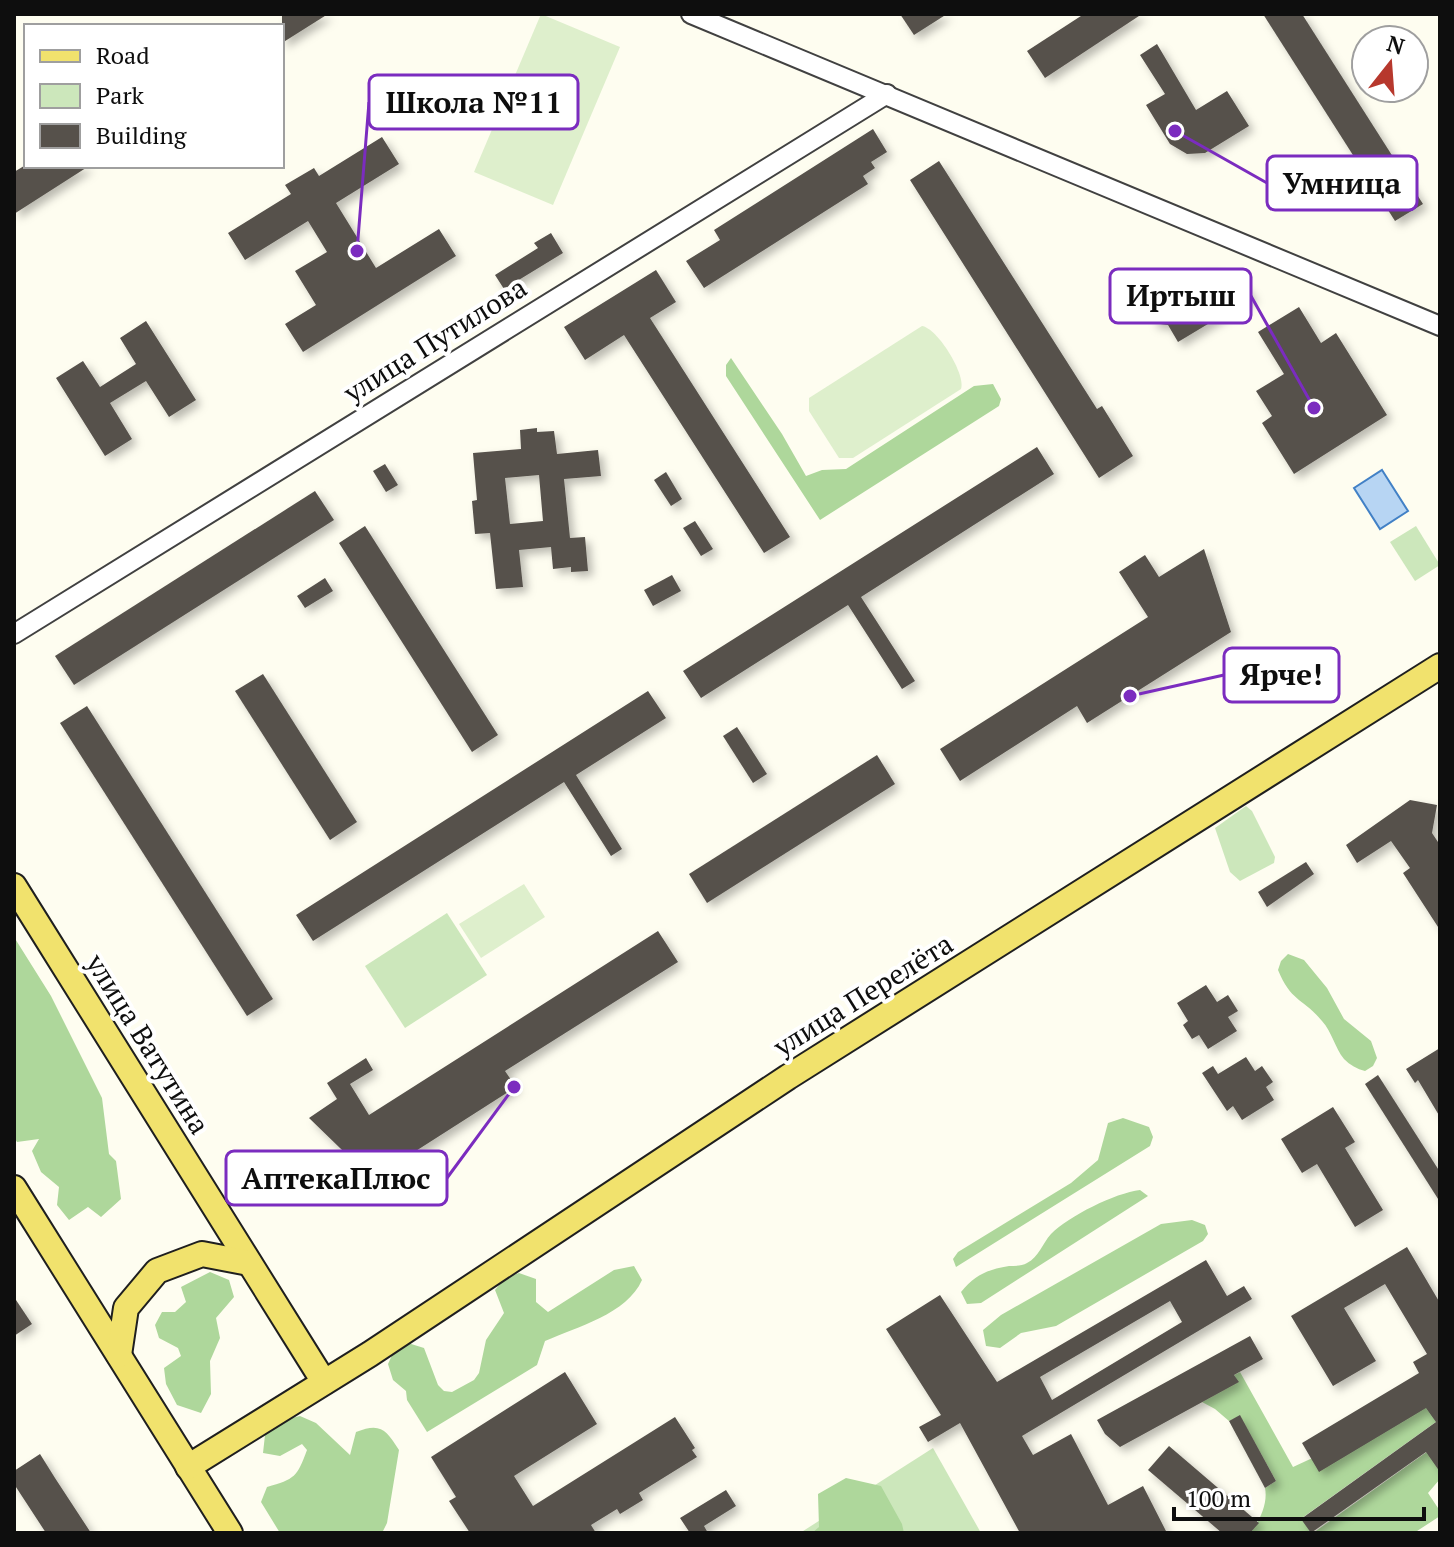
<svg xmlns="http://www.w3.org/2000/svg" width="1454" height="1547" font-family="'PT Serif',serif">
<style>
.green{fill:#cce7bb}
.forest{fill:#aed79b}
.pitch{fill:#deefcc}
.water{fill:#b7d5f3;stroke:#4281c6;stroke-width:2}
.building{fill:#56514b;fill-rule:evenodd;filter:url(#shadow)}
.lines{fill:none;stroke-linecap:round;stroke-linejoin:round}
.minor-casing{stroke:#414141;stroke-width:22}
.major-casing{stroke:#1f1f1f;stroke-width:28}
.minor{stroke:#fff;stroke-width:18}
.major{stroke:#f1e26d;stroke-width:24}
.labels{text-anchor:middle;stroke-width:8;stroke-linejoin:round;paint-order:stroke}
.street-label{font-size:28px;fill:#0e0e0e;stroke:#fff}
.leader{fill:none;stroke:#7b2cbf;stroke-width:3}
.callout-dot{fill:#7b2cbf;stroke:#fff;stroke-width:3}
.callout{fill:#fff;stroke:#7b2cbf;stroke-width:3}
.callout-label{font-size:30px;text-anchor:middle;font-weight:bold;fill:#0e0e0e}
</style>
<defs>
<filter id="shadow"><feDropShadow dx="5" dy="5" stdDeviation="4" flood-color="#0004"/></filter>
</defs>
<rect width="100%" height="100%" fill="#fefdf0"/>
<!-- green -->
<g class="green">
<path d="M1416 526 1440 565 1415 581 1390 542Z"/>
<path d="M1246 806 1252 811 1275 857 1274 863 1240 881 1230 872 1215 828Z"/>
<path d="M447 913 487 975 405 1028 365 966Z"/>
<path d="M933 1448 981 1533H800Z"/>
</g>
<!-- forest -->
<g class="forest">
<path d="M731 358 782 434 806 476 822 470 846 469 974 386 993 384 1001 399 999 406 820 520 726 376V365Z"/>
<path d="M14 937 51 996 102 1098 109 1154 116 1161 121 1199 101 1217 88 1207 69 1220 57 1205 59 1187 41 1172 32 1151 39 1139 17 1142 14 1137Z"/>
<path d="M1288 954 1304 960 1327 988 1344 1019 1371 1041 1377 1058 1373 1066 1365 1071C1357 1069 1350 1065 1344 1059 1335 1048 1332 1032 1322 1021 1303 998 1291 1002 1278 970L1281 961Z"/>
<path d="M1123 1118 1149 1127 1153 1137 1150 1146 956 1267 953 1259 958 1252 1071 1183 1098 1160 1108 1123Z"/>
<path d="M1140 1190 1148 1196 981 1303 967 1304 961 1292C975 1275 986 1270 1009 1266 1015 1266 1022 1266 1027 1263 1039 1257 1042 1244 1051 1234 1069 1216 1115 1193 1140 1190Z"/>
<path d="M1192 1220 1205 1225 1208 1234 1203 1241 1056 1326 1021 1333 1000 1348 986 1346 983 1330 1001 1315 1161 1224Z"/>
<path d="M634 1266 642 1280C627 1314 577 1327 545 1341L537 1365 427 1432 407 1400 406 1391 393 1380 388 1364 394 1351 408 1343 424 1348 438 1385 444 1391 452 1392 474 1380 479 1373 486 1340 504 1313 495 1290 505 1278 519 1273 536 1279V1302L548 1312 614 1270Z"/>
<path d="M210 1272 229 1280 234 1297 216 1318 220 1338 210 1361 211 1394 201 1413 177 1405 166 1384 164 1368 181 1356 178 1348 159 1338 155 1325 162 1312H175L186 1302 181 1287Z"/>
<path d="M1240 1372 1293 1467 1440 1399V1419L1302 1518 1311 1533H1250C1260 1521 1268 1503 1265 1488L1276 1481 1240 1416 1229 1421 1215 1409 1202 1402 1238 1382 1234 1375Z"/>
<path d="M300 1416 316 1423 350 1455 356 1432C381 1422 386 1430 399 1450L387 1523 382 1533H280L261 1502 267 1487C295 1479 297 1477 307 1450L302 1444 280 1456 263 1453 265 1435 284 1420Z"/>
<path d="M1431 1449 1440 1471V1479L1428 1493 1440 1511V1516L1414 1533H1313Z"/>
<path d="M846 1478 881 1486 902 1524 904 1533H812L819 1527 818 1494Z"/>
</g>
<!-- pitch -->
<g class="pitch">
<path d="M541 14 620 47 553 205 474 172Z"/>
<path d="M922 326C937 328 966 374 961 389L853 458H839L809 411V398Z"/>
<path d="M524 884 545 917 481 958 459 924Z"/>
</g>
<!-- water -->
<path class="water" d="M1382 470 1408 511 1380 529 1354 488Z"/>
<!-- building -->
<g class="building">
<path d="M282 14H328L282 43Z"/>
<path d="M900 14H947L914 35Z"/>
<path d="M1084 14H1142L1045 78 1027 51Z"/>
<path d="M1263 14H1302L1423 204 1395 221Z"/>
<path d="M1157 44 1196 110 1227 91 1249 126 1205 153 1187 154 1170 144 1146 105 1165 94 1140 55Z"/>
<path d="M873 129 887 152 871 162 875 168 863 176 868 184 704 288 686 261 720 240 714 230Z"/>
<path d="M382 137 399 164 336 203 376 268 439 229 456 256 303 352 285 324 316 305 295 271 327 252 308 221 245 260 228 233 291 194 285 185 314 168 319 176Z"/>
<path d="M939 161 1097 409 1102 406 1133 456 1099 478 910 180Z"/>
<path d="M24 166H89L14 214V172Z"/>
<path d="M551 233 563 253 504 289 495 275 538 248 534 243Z"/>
<path d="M1124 268 1138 290 1125 298 1111 276Z"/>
<path d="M1210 269 1227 273 1242 283 1253 297 1178 342 1168 325 1152 323 1155 305 1163 290 1176 277 1187 271Z"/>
<path d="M656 270 676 302 650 318 790 537 764 553 624 335 585 360 564 327Z"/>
<path d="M1299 307 1321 343 1336 333 1387 415 1294 474 1262 423 1272 416 1256 391 1284 374 1258 332Z"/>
<path d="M146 321 196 400 169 417 146 381 110 403 132 439 105 456 56 378 83 361 100 387 136 364 120 338Z"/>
<path d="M537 428V432L554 431 557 454 598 450 601 476 564 479 570 538 585 537 588 571 571 572V567L553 569 551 547 519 550 523 587 496 589 490 533 475 534 472 501 477 500 473 453 521 449 520 430ZM539 475 543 521 510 524 505 478Z"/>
<path d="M1037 447 1054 474 861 597 915 681 902 689 848 605 701 698 683 671Z"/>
<path d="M385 464 398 485 386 492 373 471Z"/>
<path d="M666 472 682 499 671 506 654 480Z"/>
<path d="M315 491 334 520 74 685 55 656Z"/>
<path d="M695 521 713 549 701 556 683 528Z"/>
<path d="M365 526 498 735 472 752 339 543Z"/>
<path d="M1204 549 1231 632 1087 723 1077 706 960 781 940 749 1148 617 1119 572 1145 555 1159 577Z"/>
<path d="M672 575 681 591 653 606 644 590Z"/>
<path d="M325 578 333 591 305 608 297 596Z"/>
<path d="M263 674 357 822 330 840 235 691Z"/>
<path d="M648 691 666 718 576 775 622 849 611 856 564 782 313 941 296 915Z"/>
<path d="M87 706 273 999 247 1016 60 723Z"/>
<path d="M737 727 767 774 753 783 723 736Z"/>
<path d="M877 755 895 784 707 903 689 874Z"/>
<path d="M1410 800 1437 805 1432 833 1440 845V930L1403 873 1410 868 1391 841 1357 863 1346 845Z"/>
<path d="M1306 862 1314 874 1267 907 1258 892Z"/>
<path d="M658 931 678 962 505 1071 516 1087 372 1179 309 1118 337 1099 327 1083 366 1058 373 1070 350 1084 369 1115Z"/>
<path d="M1206 985 1217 1002 1228 995 1238 1011 1228 1017 1237 1031 1208 1049 1199 1035 1192 1039 1183 1025 1188 1021 1177 1003Z"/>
<path d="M1440 1048V1117L1418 1080 1415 1083 1406 1069Z"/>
<path d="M1246 1057 1255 1071 1262 1066 1273 1082 1266 1087 1274 1100 1242 1120 1233 1106 1227 1111 1202 1073 1213 1066 1218 1074Z"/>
<path d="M1378 1075 1440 1172V1202L1365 1084Z"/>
<path d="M1333 1107 1355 1142 1345 1148 1383 1210 1355 1227 1317 1164 1302 1173 1281 1139Z"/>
<path d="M1407 1247 1440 1303V1472L1426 1452 1311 1533 1301 1519 1436 1422 1426 1408 1319 1472 1302 1443 1419 1373 1413 1362 1427 1354 1385 1284 1344 1308 1376 1361 1333 1386 1291 1316Z"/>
<path d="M1206 1260 1227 1296 1244 1286 1252 1299 1022 1436 1033 1455 1071 1434 1108 1505 1143 1486 1167 1533H1020L960 1423 928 1442 919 1427 941 1415 886 1329 940 1295 997 1382ZM1170 1301 1182 1322 1052 1400 1040 1377Z"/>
<path d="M14 1297 32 1324 14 1336Z"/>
<path d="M1250 1336 1263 1359 1234 1375 1239 1382 1120 1447 1105 1434 1097 1420Z"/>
<path d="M565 1372 597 1424 514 1476 533 1506 675 1417 695 1448 692 1450 697 1457 639 1493 643 1500 620 1514 617 1509 591 1525 596 1533H470L449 1501 456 1497 431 1457Z"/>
<path d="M1240 1415 1276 1481 1265 1488 1229 1421Z"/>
<path d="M1169 1446 1259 1523 1250 1533H1222L1148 1470Z"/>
<path d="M40 1454 55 1478 91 1533H46L14 1484V1471Z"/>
<path d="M726 1490 736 1506 704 1526 708 1533H690L680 1518Z"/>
</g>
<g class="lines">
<defs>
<g id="minor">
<path d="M691 14 1440 326"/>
<path d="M14 634 887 94"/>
</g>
<g id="major">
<path d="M14 886 324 1382"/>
<path d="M14 1188 230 1533"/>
<path d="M119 1355 126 1308 157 1271 202 1254 249 1263"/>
<path d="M188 1467 370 1354 788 1077 1440 666"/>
</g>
</defs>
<!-- minor casing -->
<use href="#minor" class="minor-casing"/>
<!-- major casing -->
<use href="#major" class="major-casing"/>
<!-- minor -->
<use href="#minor" class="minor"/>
<!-- major -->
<use href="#major" class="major"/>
</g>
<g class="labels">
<!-- street labels -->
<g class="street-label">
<text transform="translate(435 340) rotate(-32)" y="10">улица Путилова</text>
<text transform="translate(863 995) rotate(-32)" y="10">улица Перелёта</text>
<text transform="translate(148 1044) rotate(58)" y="10">улица Ватутина</text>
</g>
</g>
<!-- callouts -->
<path class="leader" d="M357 251L369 102M1175 131L1267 183M1314 408L1251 296M1130 696L1224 675M514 1087L447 1178"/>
<g class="callout-dot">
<circle cx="357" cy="251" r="8"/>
<circle cx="1175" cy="131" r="8"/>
<circle cx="1314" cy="408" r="8"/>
<circle cx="1130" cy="696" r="8"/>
<circle cx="514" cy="1087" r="8"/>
</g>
<g class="callout">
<rect x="369" y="75" width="209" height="54" rx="8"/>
<rect x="1267" y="156" width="150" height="54" rx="8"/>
<rect x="1110" y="269" width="141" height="54" rx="8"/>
<rect x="1224" y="648" width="115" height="54" rx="8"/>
<rect x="226" y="1151" width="221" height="54" rx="8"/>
</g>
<g class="callout-label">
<text x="474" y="113">Школа №11</text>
<text x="1342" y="194">Умница</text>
<text x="1181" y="306">Иртыш</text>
<text x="1281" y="685">Ярче!</text>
<text x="336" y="1189">АптекаПлюс</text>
</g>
<!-- border -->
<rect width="1454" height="1547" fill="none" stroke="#0e0e0e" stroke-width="32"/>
<!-- legend -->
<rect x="24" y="24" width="260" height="144" fill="#ffffff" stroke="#9f9f9f" stroke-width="2"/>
<rect x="40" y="50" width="40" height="12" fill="#f1e26d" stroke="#9f9f9f" stroke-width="2"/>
<text x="96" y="64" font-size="24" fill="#0e0e0e">Road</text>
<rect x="40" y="84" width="40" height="24" fill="#cce7bb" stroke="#9f9f9f" stroke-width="2"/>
<text x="96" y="104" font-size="24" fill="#0e0e0e">Park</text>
<rect x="40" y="124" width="40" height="24" fill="#56514b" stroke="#9f9f9f" stroke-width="2"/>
<text x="96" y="144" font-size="24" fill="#0e0e0e">Building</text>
<!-- north arrow -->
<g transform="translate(1390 64) rotate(17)"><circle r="38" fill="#ffffff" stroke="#9f9f9f" stroke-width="2"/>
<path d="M0-6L14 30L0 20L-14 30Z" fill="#b7382d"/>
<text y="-12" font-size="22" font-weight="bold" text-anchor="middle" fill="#0e0e0e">N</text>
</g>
<!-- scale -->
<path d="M1174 1507v12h250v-12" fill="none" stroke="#0e0e0e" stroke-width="4"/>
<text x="1186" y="1507" font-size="24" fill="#0e0e0e" stroke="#ffffff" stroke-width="6" paint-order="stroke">100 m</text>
</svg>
